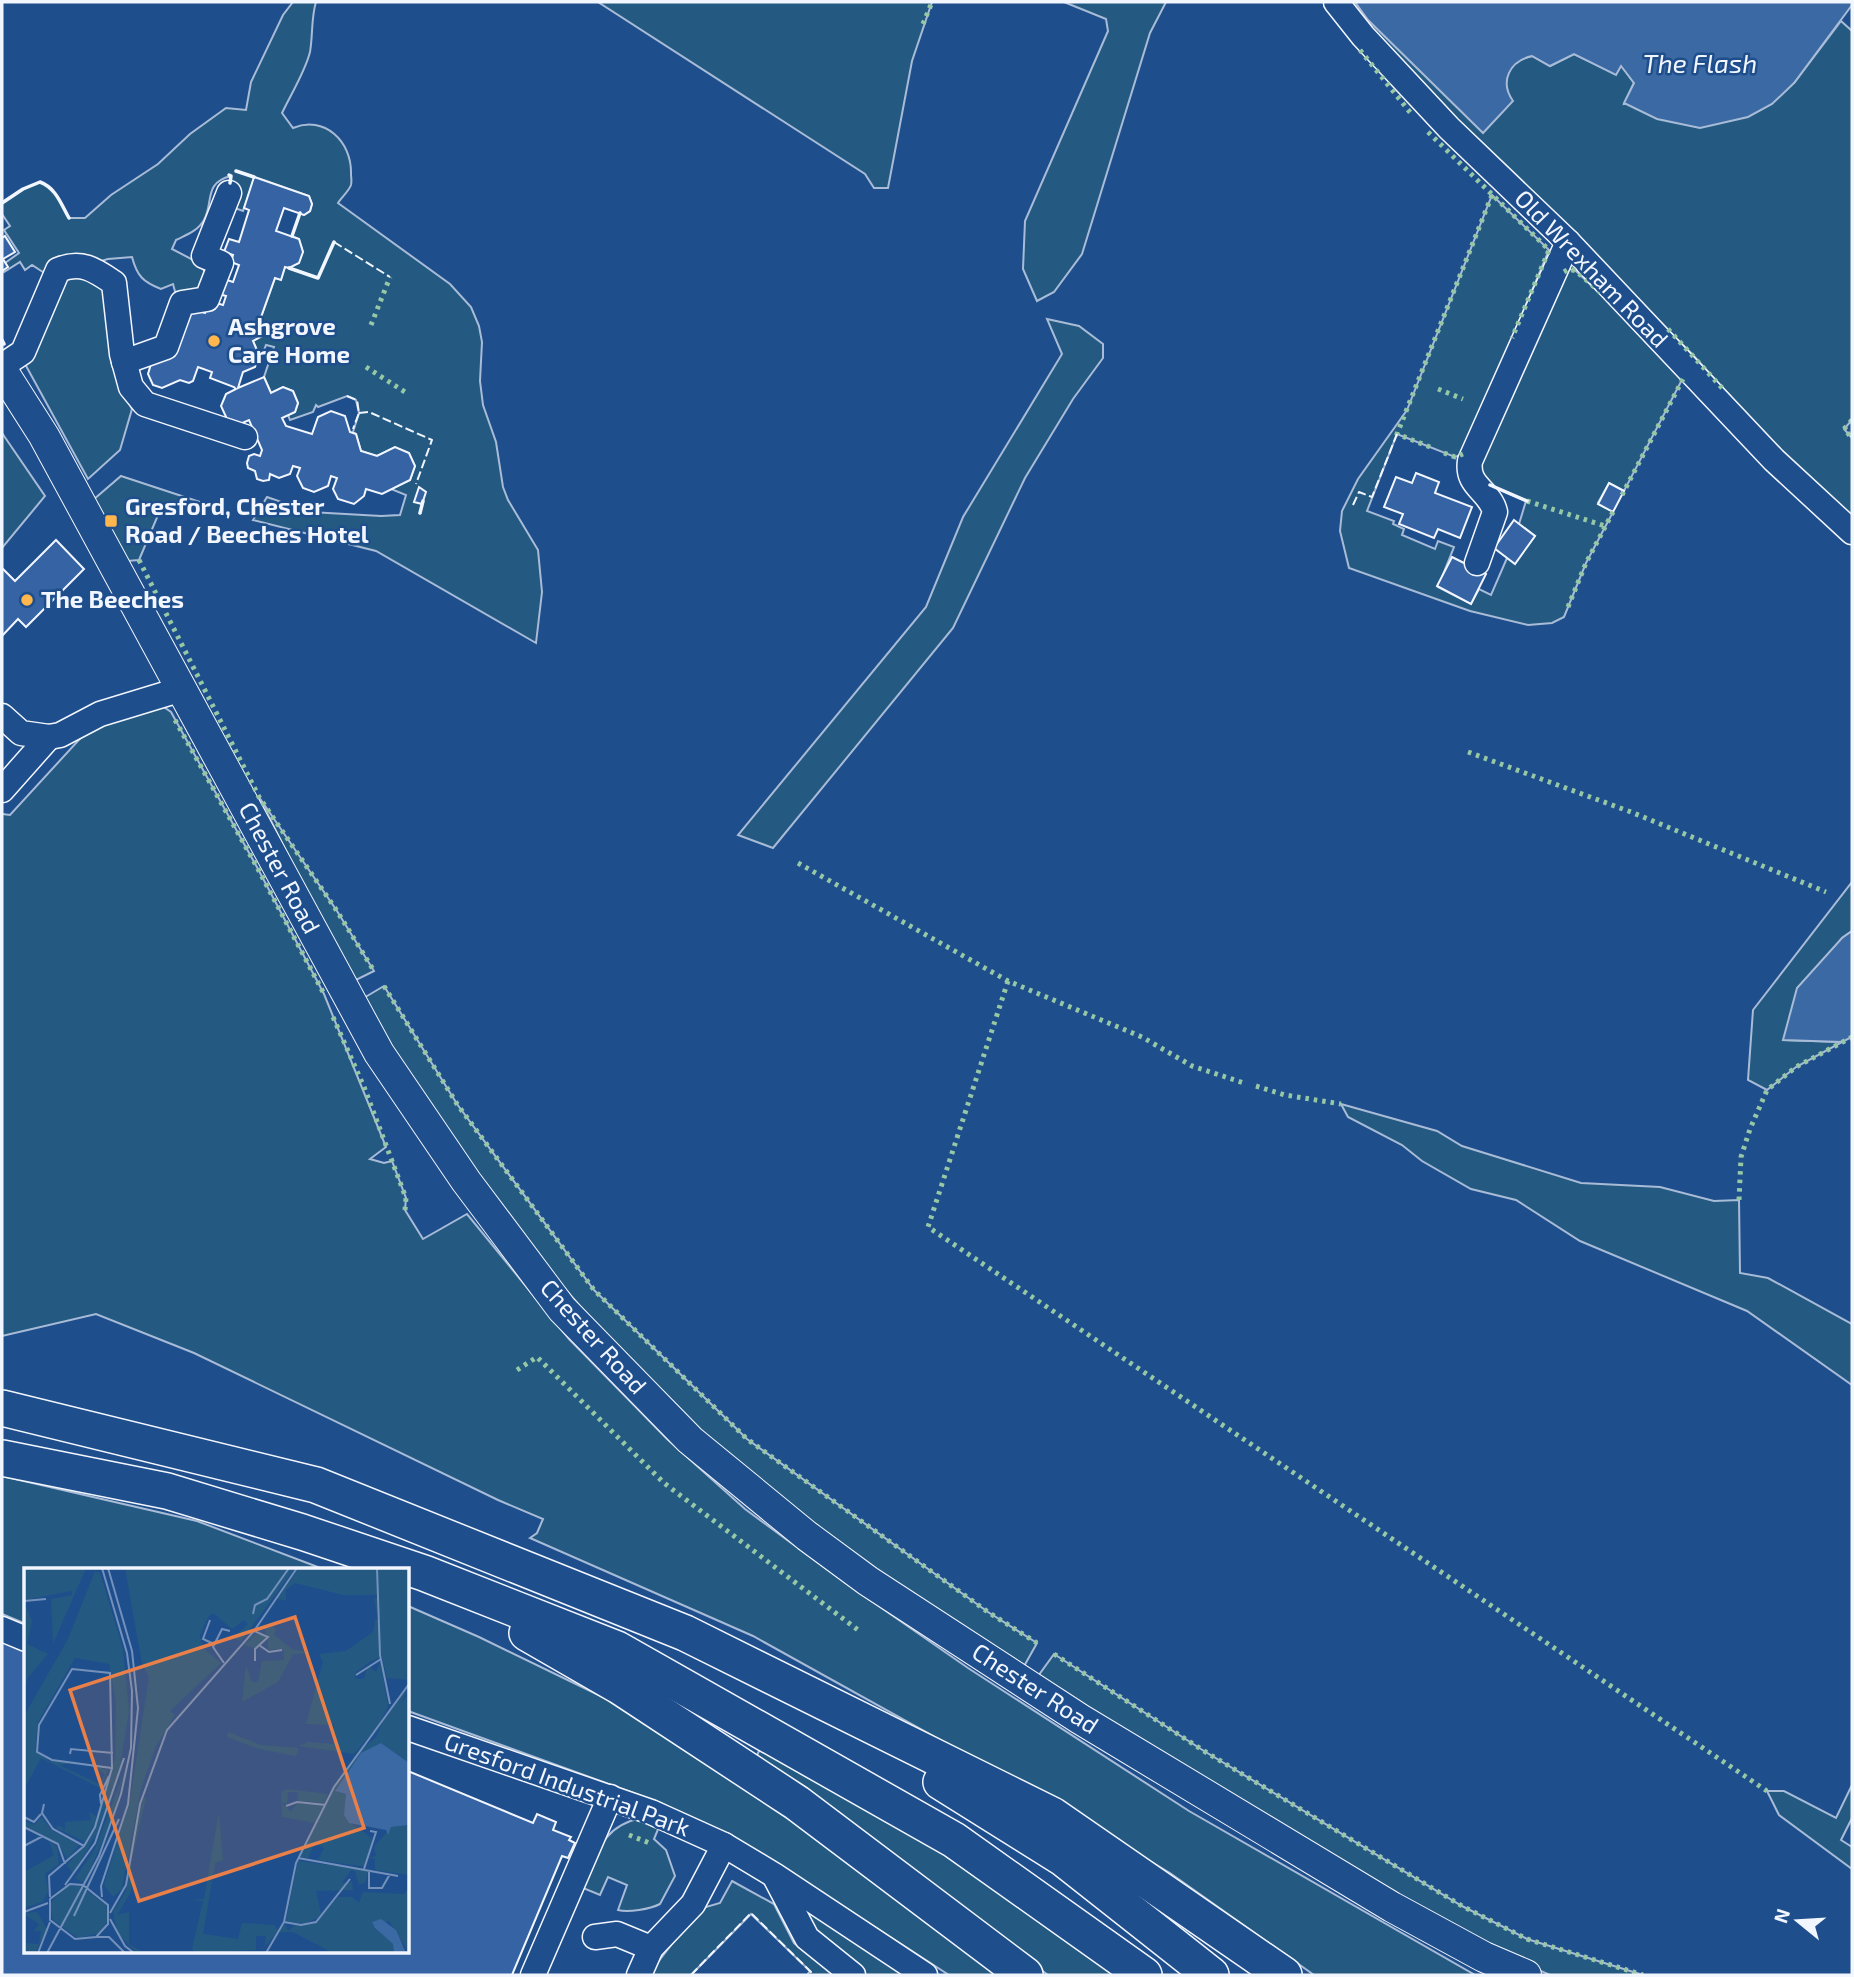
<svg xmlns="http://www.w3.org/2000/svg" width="1854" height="1977" font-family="'Exo 2',sans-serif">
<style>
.green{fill:#245a82;stroke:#a8bbd7;stroke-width:2}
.water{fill:#3b69a3;stroke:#a8bbd7;stroke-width:2}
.building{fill:#3563a3;stroke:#f2f6ff;stroke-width:2}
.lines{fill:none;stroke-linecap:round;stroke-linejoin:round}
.minor-casing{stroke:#f2f6ff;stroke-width:27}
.major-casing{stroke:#f2f6ff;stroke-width:32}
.highway-casing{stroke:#f2f6ff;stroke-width:38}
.minor{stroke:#1f4e8c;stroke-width:24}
.major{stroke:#1f4e8c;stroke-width:30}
.highway{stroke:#1f4e8c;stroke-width:35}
.hedge{stroke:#97c8a6;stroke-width:5;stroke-dasharray:3.5 5;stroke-linecap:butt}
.fence{stroke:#f2f6ff;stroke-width:2;stroke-dasharray:9 3.5;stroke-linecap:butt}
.wall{stroke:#f2f6ff;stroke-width:3.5}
.poi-dot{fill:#ffb74d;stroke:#1f4e8c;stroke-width:2.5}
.labels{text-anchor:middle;stroke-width:5;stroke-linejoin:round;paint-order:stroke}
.street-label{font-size:24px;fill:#f2f6ff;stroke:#1f4e8c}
.poi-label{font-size:24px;font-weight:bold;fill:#f2f6ff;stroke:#1f4e8c;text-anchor:start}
.water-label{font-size:26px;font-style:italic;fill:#f2f6ff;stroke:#1f4e8c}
.inset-road{fill:none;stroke:#7391ba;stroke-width:2}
.view{fill:#ea8049;fill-opacity:0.15;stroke:#ea8049;stroke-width:3.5}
.inset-edge{fill:none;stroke:#f2f6ff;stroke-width:3.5}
</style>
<rect width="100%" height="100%" fill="#1f4e8c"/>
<!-- green -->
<g class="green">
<path d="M293 2H316C311 18 313 35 310 52 305 72 291 94 282 113L293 128C324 115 352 141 351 174 351 177 352 181 351 185 349 191 341 198 338 203L450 284 471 307 479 326 482 342 480 381 483 405 496 442 503 487 508 500 538 550 542 592 536 643 376 551 253 520 267 497 310 512 381 516 400 515 406 495 391 489 410 480 415 466 409 453 395 447 377 456 361 451 356 434 353 432 359 413 356 400 347 396 318 407 316 405 313 412 290 420 288 415 295 412 298 403 293 391 283 387 271 393 264 377 274 347 266 345 263 353 259 355 253 341 262 336 264 329 260 320 275 278 281 279 285 267 303 252 299 239 292 236 300 213 304 215 310 211 312 204 309 196 255 177 243 211 229 206V183L231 176C203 183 214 202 204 220 198 231 186 235 176 240L172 249 199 263 208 277 203 293 176 295 173 284 161 289C143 282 137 276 132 257L108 259 49 276 32 265 25 270 20 262 4 272 3 270 5 263 19 253 4 230 10 226 2 214V203L23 189 40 182C56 188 61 204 69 218H85L111 195 158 164 190 134 226 108 246 110 251 82 283 15Z"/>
<path d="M598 2H932L912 61 888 188H874L865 174Z"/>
<path d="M1064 2H1166L1150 33 1082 254 1054 292 1037 301 1023 269 1025 221 1108 31 1106 19Z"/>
<path d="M1341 2H1355L1368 20 1512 101C1499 81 1509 61 1532 56L1550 66 1574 54 1616 74 1621 65 1634 83 1624 104 1794 83 1841 21 1852 31V420L1844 429 1852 438V521L1779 450 1693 355 1520 181H1513Z"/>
<path d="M1492 195 1549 250 1463 454 1455 457 1397 434 1367 511 1394 521 1393 524 1404 529 1402 535 1435 549 1438 541 1454 547 1438 587 1471 604 1479 589 1491 595 1507 558 1515 563 1535 536 1519 524 1526 501 1491 486 1477 466 1569 269 1576 271 1685 374 1624 491 1609 483 1598 503 1613 512 1586 563 1564 617 1552 623 1528 625 1470 611 1349 568 1340 531 1342 511 1358 479 1407 410Z"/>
<path d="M76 276 92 281 110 294 117 380 132 409 120 450 88 479 25 364 64 279Z"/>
<path d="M1047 319 1079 326 1103 344V358L1073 399 1025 478 953 628 773 848 738 835 926 607 963 517 1062 354Z"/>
<path d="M2 433 45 496 2 548Z"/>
<path d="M121 476 206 504 161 508 139 560 127 561 93 500Z"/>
<path d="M158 703 171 712 258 869 324 994 386 1147 370 1159 384 1163 392 1161 406 1198 405 1210 423 1239 467 1214 569 1339 667 1439 745 1509 847 1584 968 1668 1189 1811 1475 1975H1314L1170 1873 1025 1787 753 1636 530 1538 537 1533 543 1519 498 1500 194 1353 96 1314 2 1336V814L10 815 87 731Z"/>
<path d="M259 797 337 911 374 971 352 982Z"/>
<path d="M1852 882V931L1842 938 1784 1040 1842 1042 1796 1067 1767 1090 1748 1080 1753 1010Z"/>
<path d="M384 986 457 1104 594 1290 747 1439 988 1612 1037 1643 1023 1668 854 1555 721 1450 592 1320 524 1241 441 1129 362 999Z"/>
<path d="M1341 1104 1437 1131 1462 1146 1581 1183 1660 1187 1714 1201 1739 1200 1740 1273 1768 1278 1852 1324V1385L1747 1311 1580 1241 1516 1200 1471 1189 1422 1161 1402 1145 1348 1117Z"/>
<path d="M2 1476 197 1521 323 1569H26V1624L2 1614Z"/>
<path d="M408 1606 479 1637 613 1702 784 1808 998 1975H949L790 1872 661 1803 408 1711Z"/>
<path d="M1054 1654 1204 1751 1462 1906 1527 1939 1643 1975H1550L1482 1945 1036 1679Z"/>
<path d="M763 1742 893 1813 1130 1975H1048L829 1810 754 1762Z"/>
<path d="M1852 1785V1818L1841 1840 1852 1847V1869L1779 1815 1767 1791H1784L1836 1818Z"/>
<path d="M641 1818 659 1827 654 1839 666 1850 675 1876 660 1904C650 1909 628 1913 618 1910L627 1885 608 1877 600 1895 583 1888C598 1854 600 1827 641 1818Z"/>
<path d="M732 1881 774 1904 794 1943 835 1975H807L810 1971 751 1914 691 1975H648L699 1909 720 1903Z"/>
<path d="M800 1907 906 1975H862L811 1934Z"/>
</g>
<!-- water -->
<g class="water">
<path d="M1355 2H1852V5L1794 83 1772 104 1748 117 1700 128 1657 119 1624 103 1634 83 1621 66 1616 75 1574 54 1550 66 1532 56C1510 61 1499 81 1513 101L1483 133 1368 20Z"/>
<path d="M1852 931V1037L1842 1042 1783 1040 1797 988 1842 938Z"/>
</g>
<!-- building -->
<g class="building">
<path d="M254 177 309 196 312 204 310 211 304 215 284 208 276 231 299 239 303 252 299 263 289 268 285 267 281 280 275 278 260 320 264 329 262 336 253 341 259 355 255 367 243 372 238 388 264 377 271 393 283 387 293 391 298 403 295 412 282 418 286 426 312 434 318 417 331 411 345 416 350 432 356 434 361 451 377 456 395 447 409 453 415 466 410 480 382 494 366 489 364 496 354 504 338 499 333 489 337 478 331 476 328 486 314 492 303 488 297 476 300 468 293 466 290 474 279 478 270 474 269 480 263 481 257 479 255 471 248 468 247 463 249 456 254 454 260 456 262 450 249 420 240 424 227 419 221 406 226 394 236 389 234 387 210 378 212 372 198 367 193 381 189 383 180 380 162 388 153 385 148 374 151 364 187 307 205 313 208 304 213 302 223 305 226 296 219 294 224 279 233 282 239 265 231 262 233 255 224 252 229 239 239 242 249 210 244 208Z"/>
<path d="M5 236 15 252 3 259 8 267 2 271V238Z"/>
<path d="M1416 473 1439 482 1435 493 1472 507 1460 538 1438 529 1434 538 1399 524 1403 514 1384 507 1396 477 1412 483Z"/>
<path d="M1609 483 1624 491 1613 512 1598 504Z"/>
<path d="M419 487 426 492 422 504 414 502Z"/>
<path d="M1514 520 1535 536 1515 564 1494 548Z"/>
<path d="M56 540 84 569 26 627 18 619 2 636V568L15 581Z"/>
<path d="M1452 557 1486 574 1471 604 1437 586Z"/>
<path d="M2 1637 26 1647V1951H408V1771L533 1823 537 1814 556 1822 553 1830 571 1837 569 1840 575 1843 568 1858 562 1856 512 1975H2Z"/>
</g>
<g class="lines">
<defs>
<g id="minor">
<path d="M1336 2 1363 36 1449 128 1568 242 1774 460 1852 532"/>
<path d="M124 362 166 347 182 303 207 299 221 263 204 256 229 193"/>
<path d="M2 366 23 352 58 270C81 260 95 270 114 283L122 354 131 387 145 404 245 437"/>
<path d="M1477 563 1495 512C1490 490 1466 487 1470 461L1568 242"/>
<path d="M2 716 21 733 49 737 60 735 100 714 182 689"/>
<path d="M2 790 49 737"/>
<path d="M2 1629 26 1639"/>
<path d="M408 1728 651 1812 724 1845 693 1904 651 1948 639 1975"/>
<path d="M724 1845 774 1875 925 1975"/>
<path d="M775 1877 807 1938 853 1975"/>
<path d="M595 1937 617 1934 651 1948"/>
<path d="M533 1975 610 1797"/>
</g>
<path id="major" d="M2 370 44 436 379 1053 466 1181 562 1309 690 1440 807 1536 868 1581 1080 1719 1392 1907 1484 1957 1526 1975"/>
<g id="highway">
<path d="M2 1408 316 1485 685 1633 1052 1815 1284 1975"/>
<path d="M2 1458 167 1491 302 1532 424 1573 617 1649 954 1840 1144 1975"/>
<path d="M527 1633 619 1686 797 1803 1025 1975"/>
<path d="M941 1782 1064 1859 1211 1975"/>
</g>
</defs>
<!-- minor casing -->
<use href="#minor" class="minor-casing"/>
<!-- major casing -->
<use href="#major" class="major-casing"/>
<!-- highway casing -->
<use href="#highway" class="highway-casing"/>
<!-- minor -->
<use href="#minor" class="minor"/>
<!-- major -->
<use href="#major" class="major"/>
<!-- highway -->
<use href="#highway" class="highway"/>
<!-- hedge -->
<g class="hedge">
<path d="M923 24 932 2"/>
<path d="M1360 50 1413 116"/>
<path d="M1428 132 1549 250 1512 338"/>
<path d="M1564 272 1569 269 1576 271 1601 293"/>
<path d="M371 325 390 277"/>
<path d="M1668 329 1723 389"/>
<path d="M366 367 405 392"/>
<path d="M1438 389 1463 399"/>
<path d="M1852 420 1844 429 1852 438"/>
<path d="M1430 447 1397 434 1492 195"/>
<path d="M1444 453 1455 457 1463 454"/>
<path d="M1622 495 1684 377"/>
<path d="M1527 501 1605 526"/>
<path d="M139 560 259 797 337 911 374 971"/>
<path d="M1568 607 1586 563 1614 510"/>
<path d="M175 720 258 869 324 994"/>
<path d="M1468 752 1631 812 1826 892"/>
<path d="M798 863 1008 981 1142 1037 1192 1066 1244 1083"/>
<path d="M1008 981 928 1227 1767 1791"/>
<path d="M384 986 457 1104 594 1290 747 1439 988 1612 1037 1643"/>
<path d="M333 1017 364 1087 406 1198 405 1210"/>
<path d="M1256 1086 1285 1095 1341 1104"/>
<path d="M1739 1200 1741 1157 1750 1129 1767 1090 1796 1067 1852 1037"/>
<path d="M517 1370 537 1357 664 1483 858 1630"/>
<path d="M1054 1654 1204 1751 1462 1906 1527 1939 1643 1975"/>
<path d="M629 1835 652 1844"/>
</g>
<!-- fence -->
<g class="fence">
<path d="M334 242 390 277"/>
<path d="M347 396 357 400 359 413 353 429"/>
<path d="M359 413 369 412 432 440 416 484"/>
<path d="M1353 505 1359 492 1372 497 1397 434"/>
<path d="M691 1975 751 1913 811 1972 807 1975"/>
</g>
<!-- wall -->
<g class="wall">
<path d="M236 171 254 177"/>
<path d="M229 175 231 176 230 183"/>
<path d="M2 203 23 189 40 182C56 188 61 204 69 218"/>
<path d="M292 236 300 213"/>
<path d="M289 268 318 278 334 242"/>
<path d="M2 340 4 344"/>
<path d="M1490 485 1527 501"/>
<path d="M420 513 423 501"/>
</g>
</g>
<!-- markers -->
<g class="poi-dot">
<circle cx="214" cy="341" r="7"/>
<rect x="104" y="514" width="14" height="14" rx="3.5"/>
<circle cx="27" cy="600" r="7"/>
</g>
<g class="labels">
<!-- street labels -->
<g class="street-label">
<text transform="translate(1591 269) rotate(46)" y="8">Old Wrexham Road</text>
<text transform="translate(279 868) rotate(62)" y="8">Chester Road</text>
<text transform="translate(593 1337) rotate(48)" y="8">Chester Road</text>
<text transform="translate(1035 1689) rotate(33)" y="8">Chester Road</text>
<text transform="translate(567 1785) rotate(20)" y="8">Gresford Industrial Park</text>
</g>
<!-- poi labels -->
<g class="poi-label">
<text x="228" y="335">Ashgrove<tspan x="228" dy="28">Care Home</tspan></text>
<text x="125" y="515">Gresford, Chester<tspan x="125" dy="28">Road / Beeches Hotel</tspan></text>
<text x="41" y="608">The Beeches</text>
</g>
<!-- water labels -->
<g class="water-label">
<text x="1700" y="73">The Flash</text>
</g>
</g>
<!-- overview -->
<g transform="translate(24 1568)">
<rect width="385" height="385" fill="#1f4e8c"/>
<path d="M0 0H62L29 76 27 31 48 27 47 23 0 32ZM101 0H271L217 73 209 70 224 56 220 52 208 61 189 45 184 49 176 68 179 80 197 95 146 143 151 147 132 178 117 221 98 321 89 329 80 317 106 232 125 109 118 96ZM275 0H385V112L363 110 356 80 355 90 347 93 331 105 332 111H340L344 97 352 104 356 93 364 138 354 158 330 186 275 178 284 174 310 176V157L282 156 299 94 295 86 322 83 349 64 351 52H355L350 32 355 27H319L271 15 262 22V32L253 31ZM71 3 76 5 99 81 105 143 95 205 73 265 49 306 43 297 65 272 91 191 92 134 85 96 51 90 14 154 11 181 25 193 49 195 35 197 75 216 81 206 68 197 84 202 75 224 76 220 17 190 0 221V148L44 71ZM0 33 8 53 3 76 24 86 4 109 0 122ZM248 57 252 61 250 67 268 81 288 85 269 86 254 114 218 134 222 97 228 114H234L238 93 260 92 259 81 244 82V68L230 80 220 77 231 66 242 67 241 60ZM385 118 376 137 385 125V195L357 175 316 225 322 226 328 256 348 270 341 299 294 292 300 280 291 275 284 290 276 289 311 219 331 188 352 169 363 144ZM204 164 237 177 274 180V184L271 188 235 181 203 169ZM101 201 88 252 60 315 51 310 71 281ZM263 221 304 226 300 235 274 233 273 224H264L263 235H258L267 244 273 235 299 238 291 255 258 249 257 224ZM119 229 122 230 107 295 108 322 93 347 105 344V376L120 385H112L93 364 89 344 102 323 106 284ZM195 243 199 292 191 295 179 366 214 371 218 355 251 357 254 363 239 381H235L241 379 242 368H232V382L171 385 168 381 179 333 162 332 180 331ZM65 244 73 249 61 274 32 260 35 257 41 262V254L67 252ZM18 249 27 262 55 277 43 291 35 276 0 257V253L10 257ZM385 257V307L351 302V291L344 290 352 288 350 279 367 259ZM25 273 33 279 35 296 21 306 24 323 19 334 0 340V304L30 287ZM274 293 344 302 342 314 335 317 331 303 327 302 318 315 328 314 329 322 292 323 297 346 293 350 280 356 262 353ZM41 318H56L82 337 84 352 76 365 54 370 29 352 26 336ZM385 320V385L365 353 351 360 369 376 370 385H309L269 364H255L261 356 264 363 271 357 289 356 314 329H328L335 335 339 324 380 326ZM13 344 23 361 11 385H0V375L15 376 17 363H10L15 356 0 346Z" fill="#245a82"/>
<path d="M357 175 385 195V257L367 259 364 267 362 262 325 255 320 247 322 226 311 223 337 185ZM357 351 372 362 382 385H370L369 376 351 360 348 354Z" fill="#3b69a3"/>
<path class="inset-road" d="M353 0 356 87 366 136M0 33 22 31M229 46 231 37 243 31 265 0M186 52 179 71 190 76M230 63 244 69 231 81V93M235 77 245 84 258 82M200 95 189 79 198 61 206 63M48 101 86 105 88 200 28 192 13 184 15 157ZM332 107 357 91M46 186 47 181 89 185M20 236 18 245 29 261 60 278M77 236 76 227 85 208M262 238 273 234 302 237M0 249 10 254 17 246M0 259 34 276 41 296M0 278 19 268M274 290 374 308M340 301 352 264 346 263M345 302V320H358L366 306M46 316 59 317 84 337V356L72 369 51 371 26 352V331ZM41 317 71 275 100 190M26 329 25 308 60 278 71 259 88 200M78 329 77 318 104 236 114 140 108 83 84 0M0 344 24 335M86 345 102 317 116 236 143 162 230 63 273 0M50 348 95 251M86 351 101 378 110 385M260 354 277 357 292 354 326 311M73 369H85L101 385M14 385 26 354M23 385 75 288 97 226 107 180 108 123 103 85 78 0M242 385 260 354 272 295 310 219 385 116"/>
<path class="view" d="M271 49 340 260 115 333 46 122Z"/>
<rect width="385" height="385" class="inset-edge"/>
</g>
<!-- border -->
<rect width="1854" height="1977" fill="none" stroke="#f2f6ff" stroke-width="7"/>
<!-- north arrow -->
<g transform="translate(1798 1921) rotate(288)" stroke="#1f4e8c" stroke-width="5" paint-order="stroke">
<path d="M0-5L12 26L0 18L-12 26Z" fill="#f2f6ff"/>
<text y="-10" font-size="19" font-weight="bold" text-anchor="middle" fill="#f2f6ff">N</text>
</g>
</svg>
